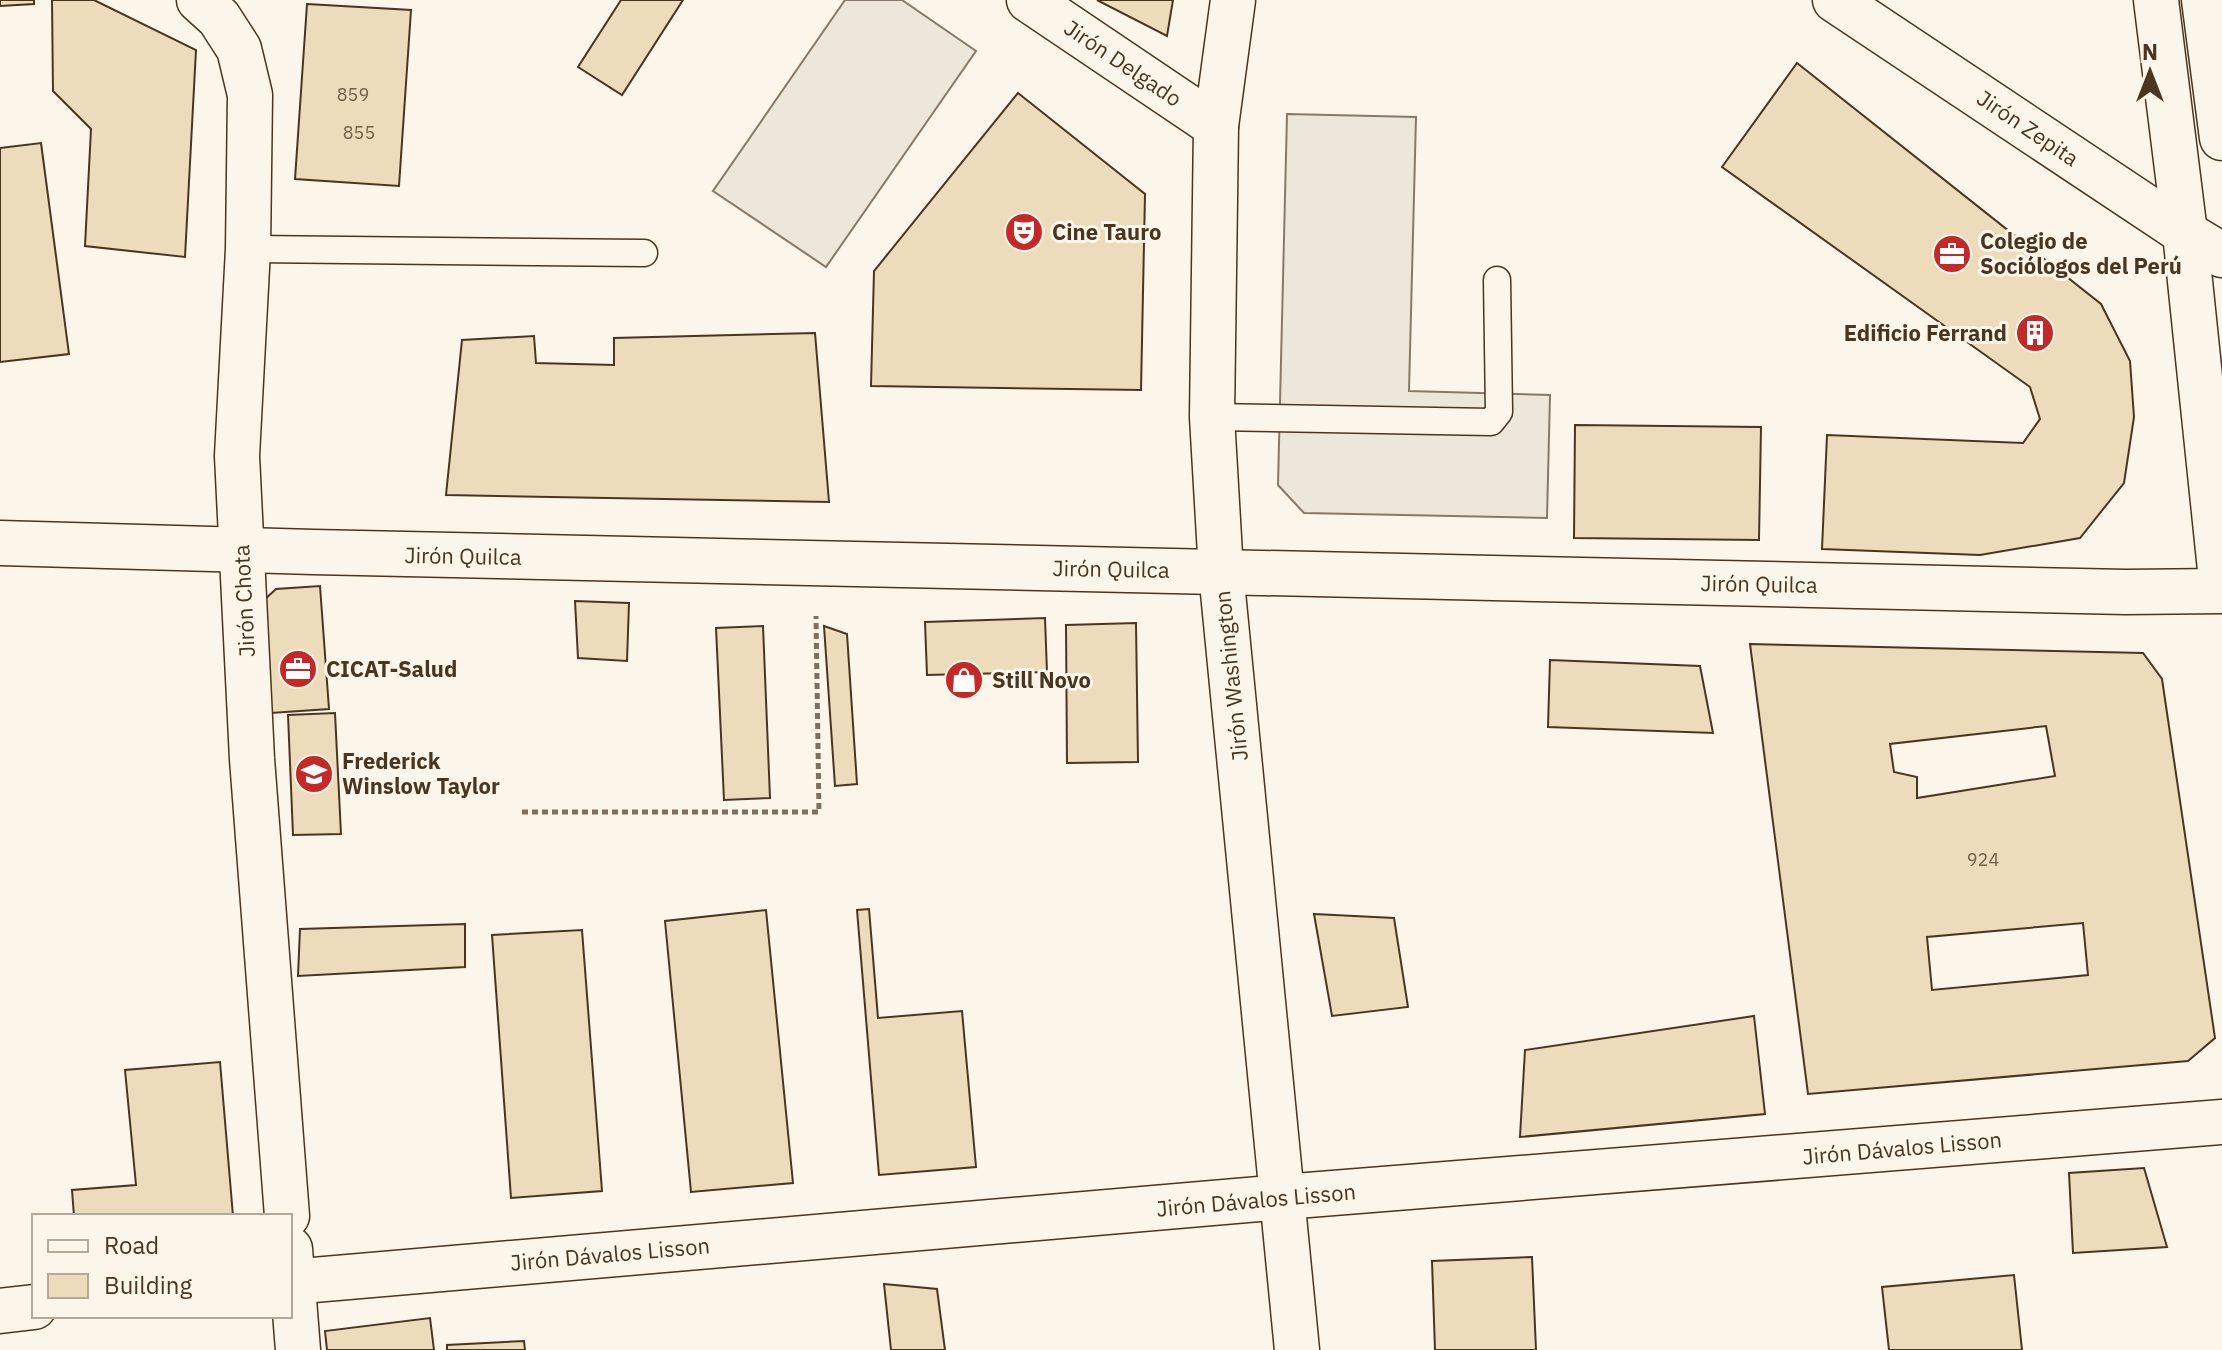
<svg xmlns="http://www.w3.org/2000/svg" width="2222" height="1350" font-family="'IBM Plex Sans',sans-serif">
<style>
.parking{fill:#ede7d9;stroke:#887966;stroke-width:2}
.building{fill:#ecdcbc;stroke:#4a3520;stroke-width:2;fill-rule:evenodd}
.lines{fill:none;stroke-linecap:round;stroke-linejoin:round}
.lane-casing{stroke:#4a3520;stroke-width:29}
.street-casing{stroke:#4a3520;stroke-width:47}
.secondary-casing{stroke:#4a3520;stroke-width:47}
.primary-casing{stroke:#4a3520;stroke-width:47}
.path{stroke:#7f6f5c;stroke-width:5;stroke-dasharray:6 4;stroke-linecap:butt}
.lane{stroke:#fbf6e9;stroke-width:26}
.street{stroke:#fbf6e9;stroke-width:44}
.secondary{stroke:#fbf6e9;stroke-width:44}
.primary{stroke:#fbf6e9;stroke-width:44}
.labels{text-anchor:middle;stroke-width:6;stroke-linejoin:round;paint-order:stroke}
.number-label{font-size:18px;fill:#725f47}
.street-label{font-size:22px;fill:#4a3520;stroke:#fbf6e9}
.poi-label{font-size:22px;font-weight:bold;fill:#4a3520;stroke:#fbf6e9;text-anchor:start}
</style>
<rect width="100%" height="100%" fill="#fbf6e9"/>
<!-- parking -->
<g class="parking">
<path d="M845 0H902L976 51 826 267 713 191Z"/>
<path d="M1287 114 1416 117 1409 391 1550 395 1547 518 1304 513 1278 485Z"/>
</g>
<!-- building -->
<g class="building">
<path d="M0 0H34V4L0 6Z"/>
<path d="M52 0H94L196 50 185 257 85 246 91 129 53 91Z"/>
<path d="M621 0H683L622 95 578 67Z"/>
<path d="M1097 0H1173L1167 36Z"/>
<path d="M307 4 411 10 399 186 295 179Z"/>
<path d="M1797 63 2101 304 2130 361 2134 417 2124 483 2080 538 1980 555 1822 549 1827 435 2023 443 2040 419 2030 387 1722 167Z"/>
<path d="M1018 93 1145 194 1141 390 871 386 874 271Z"/>
<path d="M41 143 69 354 0 362V148Z"/>
<path d="M815 333 829 502 446 495 462 340 534 336 536 363 614 365V338Z"/>
<path d="M1575 425 1761 427 1759 540 1574 538Z"/>
<path d="M320 586 329 709 271 713 263 601 276 589Z"/>
<path d="M575 601 629 603 627 661 578 658Z"/>
<path d="M1045 618 1047 672 927 675 925 622Z"/>
<path d="M1136 623 1138 762 1067 763 1066 625Z"/>
<path d="M763 626 770 798 724 800 716 628Z"/>
<path d="M824 626 847 634 857 784 835 786Z"/>
<path d="M1750 644 2143 653 2162 679 2215 1038 2188 1061 1808 1094ZM2046 726 2055 776 1917 798V777L1894 772 1890 744ZM2083 923 2088 975 1932 990 1927 937Z"/>
<path d="M1550 660 1700 666 1713 733 1548 727Z"/>
<path d="M335 713 341 834 293 835 288 715Z"/>
<path d="M869 909 878 1018 962 1011 976 1167 879 1175 857 910Z"/>
<path d="M766 910 793 1183 691 1192 665 921Z"/>
<path d="M1314 914 1394 918 1408 1007 1332 1016Z"/>
<path d="M465 924V967L298 976 300 929Z"/>
<path d="M582 930 602 1191 511 1198 492 935Z"/>
<path d="M1754 1016 1765 1114 1520 1137 1525 1050Z"/>
<path d="M220 1062 233 1216H74L72 1190 136 1185 125 1070Z"/>
<path d="M2144 1168 2167 1247 2073 1253 2069 1173Z"/>
<path d="M1532 1257 1536 1350H1435L1432 1261Z"/>
<path d="M2014 1275 2022 1350H1889L1882 1287Z"/>
<path d="M884 1284 937 1289 945 1350H891Z"/>
<path d="M430 1318 434 1350H327L325 1331Z"/>
<path d="M524 1341 525 1350H447V1345Z"/>
</g>
<g class="lines">
<defs>
<g id="lane">
<path d="M248 249 644 253"/>
<path d="M1212 417 1491 422 1499 412 1497 280"/>
</g>
<g id="street">
<path d="M1029 0 1216 126"/>
<path d="M1835 0 2185 233 2222 255"/>
<path d="M290 1282 1283 1197 2222 1122"/>
<path d="M0 1311 34 1307"/>
</g>
<g id="secondary">
<path d="M199 0 219 18 239 49 250 95 248 249 237 456 252 759 287 1216"/>
<path d="M1233 0 1216 126 1212 417 1221 572 1297 1350"/>
<path d="M0 543 313 552 2126 592 2222 591"/>
<path d="M290 1249 298 1350"/>
</g>
<g id="primary">
<path d="M2156 0 2185 233 2222 589"/>
<path d="M2204 0 2222 138"/>
</g>
</defs>
<!-- lane casing -->
<use href="#lane" class="lane-casing"/>
<!-- street casing -->
<use href="#street" class="street-casing"/>
<!-- secondary casing -->
<use href="#secondary" class="secondary-casing"/>
<!-- primary casing -->
<use href="#primary" class="primary-casing"/>
<!-- path -->
<path class="path" d="M522 812H819L816 616"/>
<!-- lane -->
<use href="#lane" class="lane"/>
<!-- street -->
<use href="#street" class="street"/>
<!-- secondary -->
<use href="#secondary" class="secondary"/>
<!-- primary -->
<use href="#primary" class="primary"/>
</g>
<!-- icons -->
<defs>
<symbol id="theatre-disc" viewBox="-11 -11 22 22"><circle r="9.5" fill="#c62828" stroke="#fbf6e9"/><path d="M-5-5.5Q0-4 5-5.5V0Q5 5 0 6Q-5 5-5 0ZM-3.3-2.5H-1v1.5H-3.3ZM1-2.5H3.3v1.5H1ZM-2.8 1Q0 5.5 2.8 1Z" fill="#fff"/></symbol>
<symbol id="office-disc" viewBox="-11 -11 22 22"><circle r="9.5" fill="#c62828" stroke="#fbf6e9"/><path d="M-6-3h4V-5.5h4V-3h4V5H-6ZM-1-4.5V-3h2v-1.5ZM-6 0V1H6V0Z" fill="#fff"/></symbol>
<symbol id="building-disc" viewBox="-11 -11 22 22"><circle r="9.5" fill="#c62828" stroke="#fbf6e9"/><path d="M-4-6H4V6H1V3H-1V6H-4ZM-2.5-4.3h1.7v1.8h-1.7ZM.8-4.3h1.7v1.8H.8ZM-2.5-1h1.7V.8h-1.7ZM.8-1h1.7V.8H.8Z" fill="#fff"/></symbol>
<symbol id="shop-disc" viewBox="-11 -11 22 22"><circle r="9.5" fill="#c62828" stroke="#fbf6e9"/><path d="M-5-2.5h2.3a2.7 3.5 0 0 1 5.4 0H5L5.5 6h-11ZM-1.5-2.5h3a1.5 2.3 0 0 0-3 0Z" fill="#fff"/></symbol>
<symbol id="school-disc" viewBox="-11 -11 22 22"><circle r="9.5" fill="#c62828" stroke="#fbf6e9"/><path d="M0-5L7-2L0 1L-7-2ZM-4 1L0 2.5L4 1V4Q0 6-4 4Z" fill="#fff"/></symbol>
</defs>
<g fill-rule="evenodd">
<use href="#theatre-disc" x="1002" y="210" width="44" height="44"/>
<use href="#office-disc" x="1930" y="232" width="44" height="44"/>
<use href="#building-disc" x="2013" y="311" width="44" height="44"/>
<use href="#office-disc" x="276" y="647" width="44" height="44"/>
<use href="#shop-disc" x="942" y="658" width="44" height="44"/>
<use href="#school-disc" x="292" y="752" width="44" height="44"/>
</g>
<g class="labels">
<!-- number labels -->
<g class="number-label">
<text x="353" y="101">859</text>
<text x="359" y="139">855</text>
<text x="1983" y="866">924</text>
</g>
<!-- street labels -->
<g class="street-label">
<text transform="translate(1123 63) rotate(34)" y="8">Jirón Delgado</text>
<text transform="translate(2028 128) rotate(34)" y="8">Jirón Zepita</text>
<text transform="translate(463 556) rotate(1)" y="8">Jirón Quilca</text>
<text transform="translate(1111 569) rotate(1)" y="8">Jirón Quilca</text>
<text transform="translate(1759 584) rotate(1)" y="8">Jirón Quilca</text>
<text transform="translate(244 601) rotate(-93)" y="8">Jirón Chota</text>
<text transform="translate(1231 676) rotate(-96)" y="8">Jirón Washington</text>
<text transform="translate(1902 1148) rotate(-5)" y="8">Jirón Dávalos Lisson</text>
<text transform="translate(1256 1200) rotate(-5)" y="8">Jirón Dávalos Lisson</text>
<text transform="translate(610 1254) rotate(-5)" y="8">Jirón Dávalos Lisson</text>
</g>
<!-- poi labels -->
<g class="poi-label">
<text x="1052" y="240">Cine Tauro</text>
<text x="1980" y="249">Colegio de<tspan x="1980" dy="25">Sociólogos del Perú</tspan></text>
<text x="2007" y="341" text-anchor="end">Edificio Ferrand</text>
<text x="326" y="677">CICAT-Salud</text>
<text x="992" y="688">Still Novo</text>
<text x="342" y="769">Frederick<tspan x="342" dy="25">Winslow Taylor</tspan></text>
</g>
</g>
<!-- legend -->
<rect x="32" y="1214" width="260" height="104" fill="#fbf6e9" stroke="#b4a999" stroke-width="2"/>
<rect x="48" y="1240" width="40" height="12" fill="#fbf6e9" stroke="#b4a999" stroke-width="2"/>
<text x="104" y="1254" font-size="24" fill="#4a3520">Road</text>
<rect x="48" y="1274" width="40" height="24" fill="#ecdcbc" stroke="#b4a999" stroke-width="2"/>
<text x="104" y="1294" font-size="24" fill="#4a3520">Building</text>
<!-- north arrow -->
<g transform="translate(2150 72)" stroke="#fbf6e9" stroke-width="6" paint-order="stroke">
<path d="M0-6L14 30L0 20L-14 30Z" fill="#4a3520"/>
<text y="-12" font-size="22" font-weight="bold" text-anchor="middle" fill="#4a3520">N</text>
</g>
</svg>
